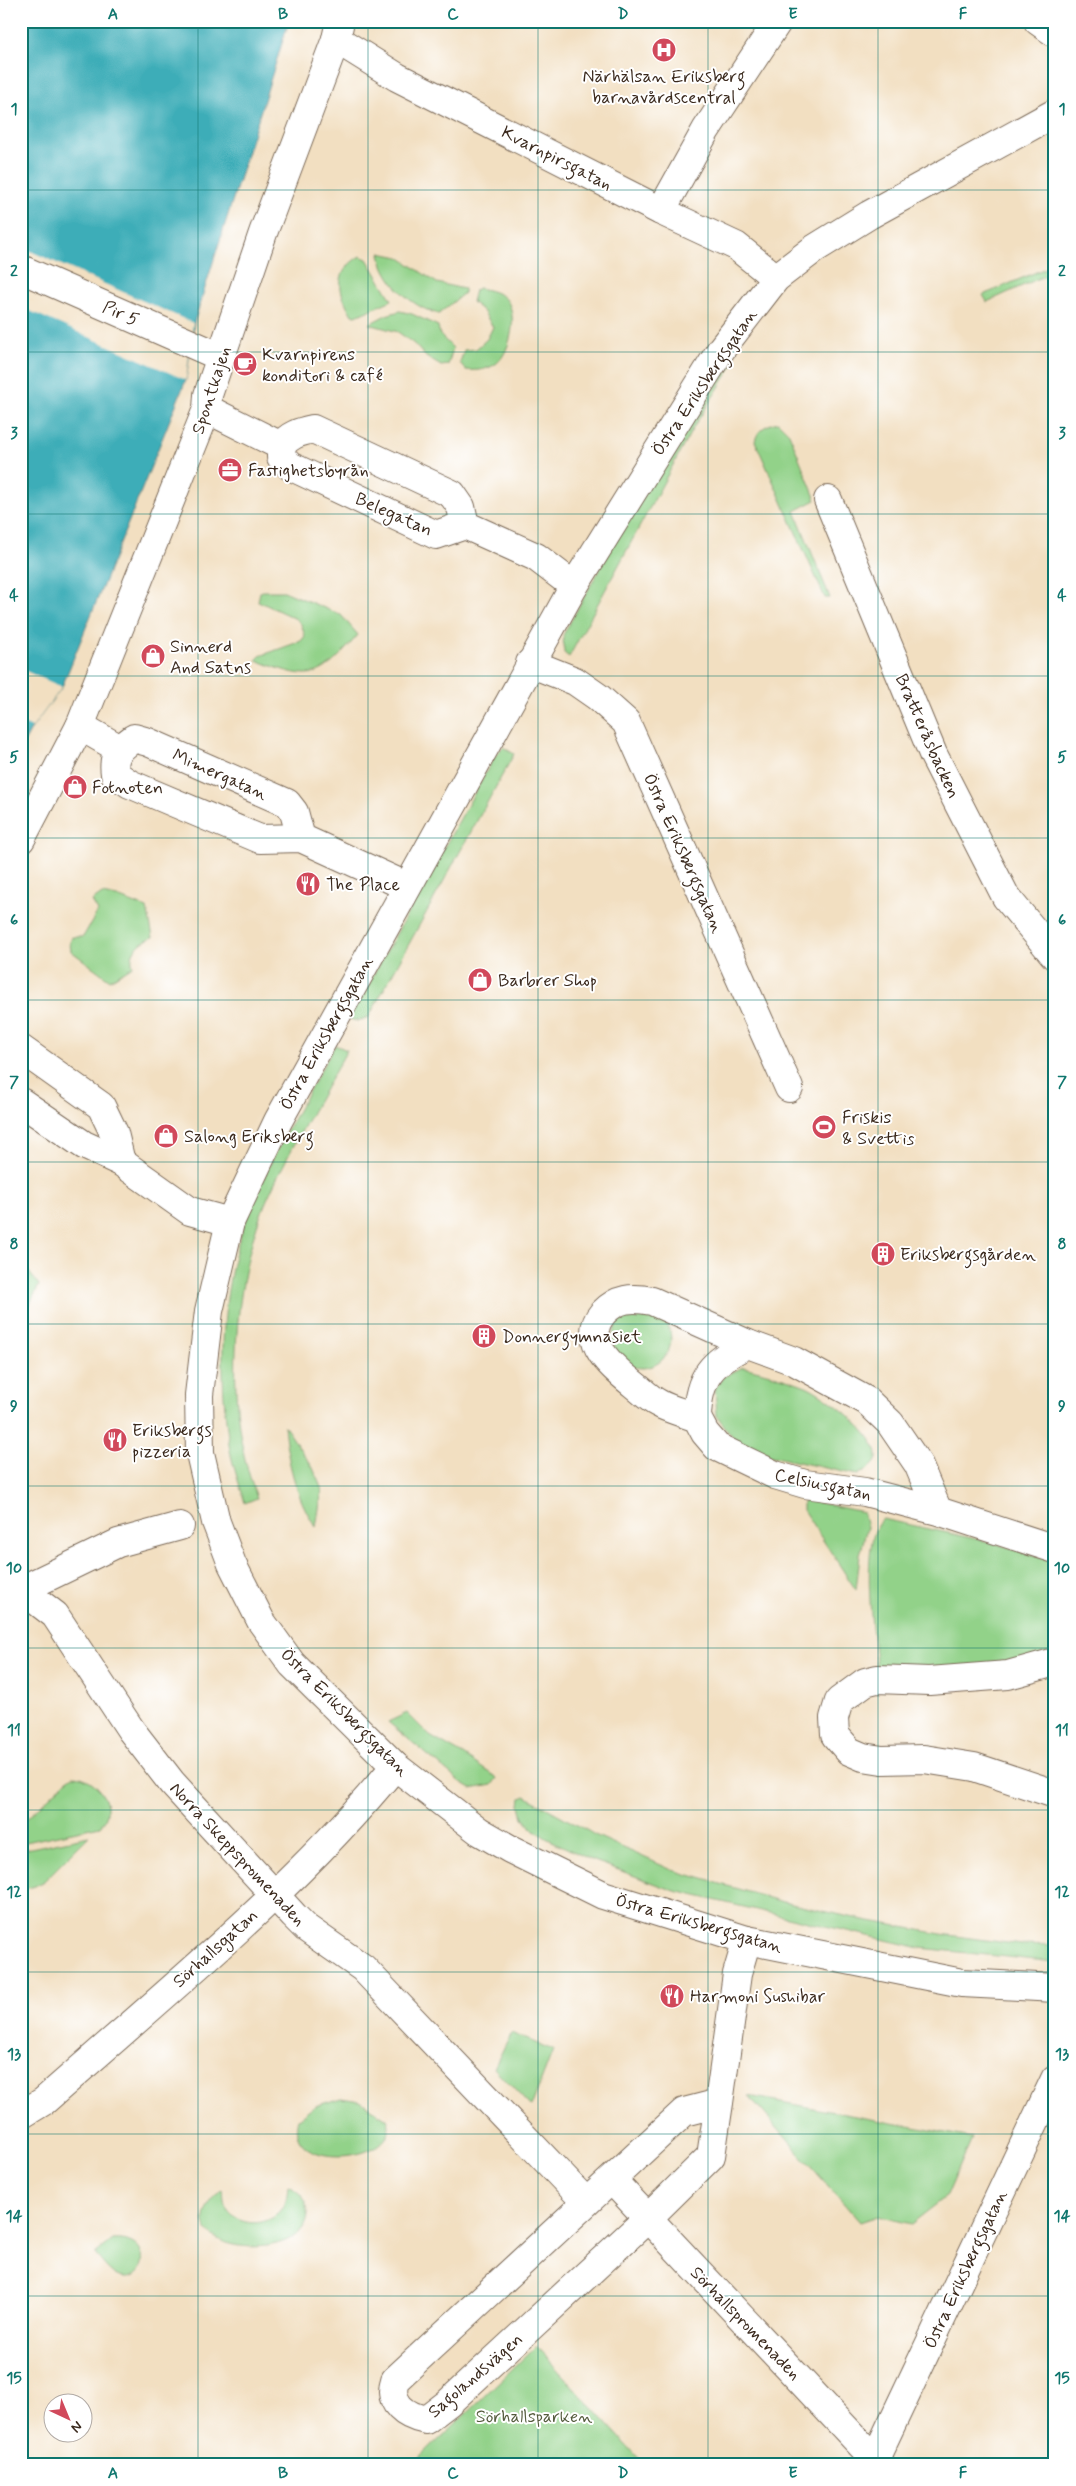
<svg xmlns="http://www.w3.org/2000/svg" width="1076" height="2486" font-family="Mynerve,sans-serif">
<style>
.green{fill:#92d289;stroke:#667e54}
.water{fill:#3cadb8;stroke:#3c6c6b}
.pier{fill:#f2dfc1}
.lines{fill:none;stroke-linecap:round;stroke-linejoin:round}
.minor-casing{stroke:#7b6957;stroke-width:30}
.minor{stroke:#fff;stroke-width:28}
.grid{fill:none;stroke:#0f766e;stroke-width:1;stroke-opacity:0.55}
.labels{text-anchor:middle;stroke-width:4;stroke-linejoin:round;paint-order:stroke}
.poi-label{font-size:18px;fill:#3b2a1e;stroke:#fff;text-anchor:start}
.street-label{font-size:18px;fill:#3b2a1e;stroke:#fff}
.park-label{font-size:18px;fill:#555c3e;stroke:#fff}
.neatline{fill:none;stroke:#0f766e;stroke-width:2}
.grid-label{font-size:16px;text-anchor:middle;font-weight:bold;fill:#0f766e}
</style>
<rect width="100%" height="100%" fill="#fff"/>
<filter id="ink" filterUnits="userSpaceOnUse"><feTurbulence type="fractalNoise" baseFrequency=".02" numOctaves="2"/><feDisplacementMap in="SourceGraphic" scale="10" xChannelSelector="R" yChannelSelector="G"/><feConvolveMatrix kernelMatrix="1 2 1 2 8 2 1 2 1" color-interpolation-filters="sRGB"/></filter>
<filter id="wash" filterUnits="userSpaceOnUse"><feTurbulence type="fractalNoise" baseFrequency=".0096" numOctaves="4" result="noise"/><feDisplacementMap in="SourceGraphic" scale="20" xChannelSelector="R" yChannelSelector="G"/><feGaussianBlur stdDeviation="1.12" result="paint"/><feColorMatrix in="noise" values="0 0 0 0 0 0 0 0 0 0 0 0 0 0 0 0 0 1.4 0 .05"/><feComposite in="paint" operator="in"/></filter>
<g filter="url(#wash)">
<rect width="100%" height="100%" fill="#f2dfc1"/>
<!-- green -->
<g class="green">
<path d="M380 253 399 257 437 283 464 289V293L439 314C412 308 383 280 380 253Z"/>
<path d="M360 256 367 259 392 300 356 316 352 315C338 291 333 273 360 256Z"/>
<path d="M1055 264V271L987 302 983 295Z"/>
<path d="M479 288C488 290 498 292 505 298 519 312 511 351 497 363 488 370 477 371 466 370L460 363 464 350 476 349 487 339 493 327 483 311 472 302 475 290Z"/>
<path d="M400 311 412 314 438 326 440 335 453 348 448 365 441 366 426 357 414 344 398 332 369 324 386 315Z"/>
<path d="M725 360 733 365 693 428 569 657 564 653 563 635 665 452Z"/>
<path d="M778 422 789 433 816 500 795 511 830 598H825L755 441C758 429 766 425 778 422Z"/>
<path d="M263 591H284L341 615 358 635C319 681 312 682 256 660L260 656 301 641 305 636 301 624 296 619 258 601 260 592Z"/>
<path d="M503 747 514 754 368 1018 357 1021 349 1019 495 756Z"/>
<path d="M102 894 117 897 147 908 153 937C140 942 128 952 133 966L110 980 71 951 70 944 72 937H83L98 911 92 901Z"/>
<path d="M335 1045 347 1050C320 1099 291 1147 268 1197 236 1268 227 1379 244 1455 247 1469 252 1484 257 1498L245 1503C239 1482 230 1459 228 1437 218 1363 221 1279 250 1209 273 1152 305 1098 335 1045Z"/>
<path d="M21 1262 39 1285 26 1312 21 1314Z"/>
<circle cx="642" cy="1339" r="29"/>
<path d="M743 1367C764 1372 786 1378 806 1386 825 1394 880 1436 877 1458 875 1467 864 1471 857 1475L749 1451 735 1440 717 1416 715 1389 723 1377Z"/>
<path d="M284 1425 313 1468 322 1490 316 1527C296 1499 287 1459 284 1425Z"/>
<path d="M806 1500 863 1512 867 1527 860 1555 856 1590 803 1510V1501Z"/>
<path d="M883 1519 990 1542 1055 1561V1653L979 1669 877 1668C873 1640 859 1535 883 1519Z"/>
<path d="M407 1713 430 1736 463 1755 497 1778 492 1785 471 1789 461 1783 388 1722Z"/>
<path d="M73 1776C97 1776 119 1807 100 1826L21 1843V1824L66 1781Z"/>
<path d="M525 1796 597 1836 672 1870 783 1902 859 1919 941 1934 1022 1945 1055 1946V1962L920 1948 675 1891 589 1859 546 1838 532 1828 523 1818 520 1805 521 1798Z"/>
<path d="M89 1836 44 1881 35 1886 21 1890V1850Z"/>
<path d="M511 2033 553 2050 531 2107 494 2068Z"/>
<path d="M749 2096 972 2138 947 2196 911 2224 878 2216 860 2222Z"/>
<path d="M341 2098 360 2101 387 2119C407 2161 282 2175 298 2119L315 2106Z"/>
<path d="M288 2186C299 2191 307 2199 308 2211 310 2269 150 2253 223 2189 224 2193 223 2200 225 2205 234 2228 269 2228 282 2209 287 2202 287 2195 288 2186Z"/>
<path d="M113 2240C158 2237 145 2289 117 2276 109 2272 101 2261 95 2254Z"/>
<path d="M536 2346 645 2465H413L423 2455Z"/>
</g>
<!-- water -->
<path class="water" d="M21 21H289L194 323 186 380 62 687 32 728 21 748Z"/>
<!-- pier -->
<g class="pier">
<path d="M21 247 193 323 186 380 21 307Z"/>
<path d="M21 669 62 687 32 728 21 723Z"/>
</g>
</g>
<g filter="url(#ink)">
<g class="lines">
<defs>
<g id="minor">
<path d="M1038 21 1055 33"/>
<path d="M336 39 397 77 661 211 736 246 776 278"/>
<path d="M1055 113 869 215 814 249 776 278 722 348 574 586 278 1121 230 1222 209 1311 199 1395 200 1453 216 1522 232 1564 261 1621 292 1664 395 1766 479 1831 510 1849 603 1895 747 1940 962 1983 1055 1988"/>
<path d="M661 211 706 130 778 21"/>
<path d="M21 269 221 357"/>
<path d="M207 409 281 446"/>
<path d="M828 500 933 754 1006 897 1055 956"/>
<path d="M465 525 461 507 452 494 313 429C299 432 289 435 281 446V457L290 466 436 535 465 525 536 557 574 586"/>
<path d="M530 663 575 681 598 697 626 722 789 1088"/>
<path d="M80 726 120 749"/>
<path d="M301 838 294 812 287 803 148 742 134 738C119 749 112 754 115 774L130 784 260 839 301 838 406 886"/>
<path d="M21 839 80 726 207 409 208 395 263 233 336 39 340 21"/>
<path d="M21 1049 101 1106 114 1133 121 1162"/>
<path d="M21 1102 84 1145 121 1162 190 1211 230 1222"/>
<path d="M697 1418C698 1377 712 1361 748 1344"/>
<path d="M938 1511 918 1464 890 1423 867 1401 794 1361 748 1344 652 1301C632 1297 617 1298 603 1313 578 1342 617 1371 637 1387 643 1392 650 1399 658 1403 670 1410 685 1413 697 1418L705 1433 717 1447 775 1475 805 1484 865 1492 938 1511 1055 1549"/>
<path d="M21 1589 55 1615 131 1730 172 1783 294 1916 306 1928 363 1968 586 2202"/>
<path d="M21 1590 118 1543 180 1526"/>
<path d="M1055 1662 1008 1675 929 1681 877 1679 865 1682 839 1701 834 1718 835 1735 849 1751 863 1757 882 1760 924 1759 974 1767 1055 1794"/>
<path d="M719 2103 711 2156 647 2219 448 2403 426 2420C406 2416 387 2404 395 2380L684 2112 719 2103 737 1974 747 1940"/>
<path d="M21 2115 44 2101C163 1995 294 1890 395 1766"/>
<path d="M612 2180 880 2465"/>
<path d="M875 2459 1055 2079"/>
</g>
</defs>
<!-- minor casing -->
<use href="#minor" class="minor-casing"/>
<!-- minor -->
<use href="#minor" class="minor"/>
</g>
</g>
<!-- grid -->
<path class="grid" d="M198 21V2465M368 21V2465M538 21V2465M708 21V2465M878 21V2465M21 190H1055M21 352H1055M21 514H1055M21 676H1055M21 838H1055M21 1000H1055M21 1162H1055M21 1324H1055M21 1486H1055M21 1648H1055M21 1810H1055M21 1972H1055M21 2134H1055M21 2296H1055"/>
<!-- icons -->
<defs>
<symbol id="hospital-disc" viewBox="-11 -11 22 22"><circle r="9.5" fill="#d1495b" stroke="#fff"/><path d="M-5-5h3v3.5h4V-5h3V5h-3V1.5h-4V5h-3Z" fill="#fff"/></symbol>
<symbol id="cafe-disc" viewBox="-11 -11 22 22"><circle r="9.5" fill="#d1495b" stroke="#fff"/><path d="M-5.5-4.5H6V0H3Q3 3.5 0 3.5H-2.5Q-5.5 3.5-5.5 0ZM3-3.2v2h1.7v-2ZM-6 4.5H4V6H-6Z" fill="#fff"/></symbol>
<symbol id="office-disc" viewBox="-11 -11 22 22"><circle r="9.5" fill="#d1495b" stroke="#fff"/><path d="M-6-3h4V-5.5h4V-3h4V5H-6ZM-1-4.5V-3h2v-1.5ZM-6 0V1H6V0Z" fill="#fff"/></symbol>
<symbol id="shop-disc" viewBox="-11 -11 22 22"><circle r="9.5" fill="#d1495b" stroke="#fff"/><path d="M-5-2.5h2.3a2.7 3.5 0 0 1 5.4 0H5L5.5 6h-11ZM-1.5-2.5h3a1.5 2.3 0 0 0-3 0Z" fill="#fff"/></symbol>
<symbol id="restaurant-disc" viewBox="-11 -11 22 22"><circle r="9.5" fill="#d1495b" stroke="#fff"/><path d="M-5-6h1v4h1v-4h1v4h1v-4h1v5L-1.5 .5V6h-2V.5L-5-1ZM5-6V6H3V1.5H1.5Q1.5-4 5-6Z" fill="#fff"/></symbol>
<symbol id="stadium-disc" viewBox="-11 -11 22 22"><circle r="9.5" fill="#d1495b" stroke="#fff"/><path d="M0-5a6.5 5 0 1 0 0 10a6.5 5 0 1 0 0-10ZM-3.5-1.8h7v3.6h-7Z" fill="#fff"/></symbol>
<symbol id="building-disc" viewBox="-11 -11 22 22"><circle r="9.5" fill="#d1495b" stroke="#fff"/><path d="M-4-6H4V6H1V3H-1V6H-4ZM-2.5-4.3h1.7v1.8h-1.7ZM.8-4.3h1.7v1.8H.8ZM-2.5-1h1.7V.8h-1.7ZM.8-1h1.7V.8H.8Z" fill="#fff"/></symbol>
</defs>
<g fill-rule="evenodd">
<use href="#hospital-disc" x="650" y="36" width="28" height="28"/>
<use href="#cafe-disc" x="231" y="350" width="28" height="28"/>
<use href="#office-disc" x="216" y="456" width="28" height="28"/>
<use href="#shop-disc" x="139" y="642" width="28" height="28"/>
<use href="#shop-disc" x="61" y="773" width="28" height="28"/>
<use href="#restaurant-disc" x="294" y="870" width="28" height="28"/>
<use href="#shop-disc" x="466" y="966" width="28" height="28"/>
<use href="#stadium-disc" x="810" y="1113" width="28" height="28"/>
<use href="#shop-disc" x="152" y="1122" width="28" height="28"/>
<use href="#building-disc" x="869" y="1240" width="28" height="28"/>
<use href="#building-disc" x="470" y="1322" width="28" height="28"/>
<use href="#restaurant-disc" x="101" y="1426" width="28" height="28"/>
<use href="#restaurant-disc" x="658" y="1982" width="28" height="28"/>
</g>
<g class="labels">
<!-- poi labels -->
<g class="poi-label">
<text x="664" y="82" text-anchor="middle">Närhälsan Eriksberg<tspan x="664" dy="21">barnavårdscentral</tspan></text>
<text x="262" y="360">Kvarnpirens<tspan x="262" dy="21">konditori &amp; café</tspan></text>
<text x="248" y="476">Fastighetsbyrån</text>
<text x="170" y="652">Sinnerd<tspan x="170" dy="21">And Satns</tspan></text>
<text x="92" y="793">Fotnoten</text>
<text x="326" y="890">The Place</text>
<text x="498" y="986">Barbrer Shop</text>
<text x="842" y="1123">Friskis<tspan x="842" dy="21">&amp; Svettis</tspan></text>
<text x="184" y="1142">Salong Eriksberg</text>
<text x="900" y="1260">Eriksbergsgården</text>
<text x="502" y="1342">Donnergymnasiet</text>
<text x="132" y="1436">Eriksbergs<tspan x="132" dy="21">pizzeria</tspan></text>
<text x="690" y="2002">Harmoni Sushibar</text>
</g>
<!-- street labels -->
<g class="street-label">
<text transform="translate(557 158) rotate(27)" y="6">Kvarnpirsgatan</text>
<text transform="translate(121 313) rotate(24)" y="6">Pir 5</text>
<text transform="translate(704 382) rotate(-56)" y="6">Östra Eriksbergsgatan</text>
<text transform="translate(211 390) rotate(-72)" y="6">Spontkajen</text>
<text transform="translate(394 514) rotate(24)" y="6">Belegatan</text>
<text transform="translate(928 736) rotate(66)" y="6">Bratteråsbacken</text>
<text transform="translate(220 774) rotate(24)" y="6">Mimergatan</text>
<text transform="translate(684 853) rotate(66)" y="6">Östra Eriksbergsgatan</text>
<text transform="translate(326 1033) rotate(-61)" y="6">Östra Eriksbergsgatan</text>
<text transform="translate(823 1484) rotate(12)" y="6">Celsiusgatan</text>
<text transform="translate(345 1712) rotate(45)" y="6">Östra Eriksbergsgatan</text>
<text transform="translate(238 1854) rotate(47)" y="6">Norra Skeppspromenaden</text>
<text transform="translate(699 1923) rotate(16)" y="6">Östra Eriksbergsgatan</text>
<text transform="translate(215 1948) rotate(-42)" y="6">Sörhallsgatan</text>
<text transform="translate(965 2269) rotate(-65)" y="6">Östra Eriksbergsgatan</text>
<text transform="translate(746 2323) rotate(46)" y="6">Sörhallspromenaden</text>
<text transform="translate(475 2375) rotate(-41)" y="6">Sagolandsvägen</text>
</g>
<!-- park labels -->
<g class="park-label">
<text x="534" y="2422">Sörhallsparken</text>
</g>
</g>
<!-- margin -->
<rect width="1076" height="2486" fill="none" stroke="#fff" stroke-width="55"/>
<!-- north arrow -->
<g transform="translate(68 2418) rotate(136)"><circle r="24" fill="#ffffff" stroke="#b1aaa5"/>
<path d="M0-4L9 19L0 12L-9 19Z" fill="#d1495b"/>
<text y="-8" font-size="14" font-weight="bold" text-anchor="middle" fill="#3b2a1e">N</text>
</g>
<rect x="28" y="28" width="1020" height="2430" class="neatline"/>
<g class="grid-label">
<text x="113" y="19">A</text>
<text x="283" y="19">B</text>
<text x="453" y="19">C</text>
<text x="623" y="19">D</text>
<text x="793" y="19">E</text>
<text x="963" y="19">F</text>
<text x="14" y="114">1</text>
<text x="1062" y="114">1</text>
<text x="14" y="276">2</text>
<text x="1062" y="276">2</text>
<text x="14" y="438">3</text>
<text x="1062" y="438">3</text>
<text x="14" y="600">4</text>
<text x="1062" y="600">4</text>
<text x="14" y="762">5</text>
<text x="1062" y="762">5</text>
<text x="14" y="925">6</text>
<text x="1062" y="925">6</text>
<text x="14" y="1087">7</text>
<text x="1062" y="1087">7</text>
<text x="14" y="1249">8</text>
<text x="1062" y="1249">8</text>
<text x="14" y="1411">9</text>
<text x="1062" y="1411">9</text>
<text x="14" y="1573">10</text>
<text x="1062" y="1573">10</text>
<text x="14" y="1735">11</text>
<text x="1062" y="1735">11</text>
<text x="14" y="1897">12</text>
<text x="1062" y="1897">12</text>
<text x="14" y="2059">13</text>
<text x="1062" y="2059">13</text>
<text x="14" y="2221">14</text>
<text x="1062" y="2221">14</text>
<text x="14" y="2383">15</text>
<text x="1062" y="2383">15</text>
<text x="113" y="2478">A</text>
<text x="283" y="2478">B</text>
<text x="453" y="2478">C</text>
<text x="623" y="2478">D</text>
<text x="793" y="2478">E</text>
<text x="963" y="2478">F</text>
</g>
</svg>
